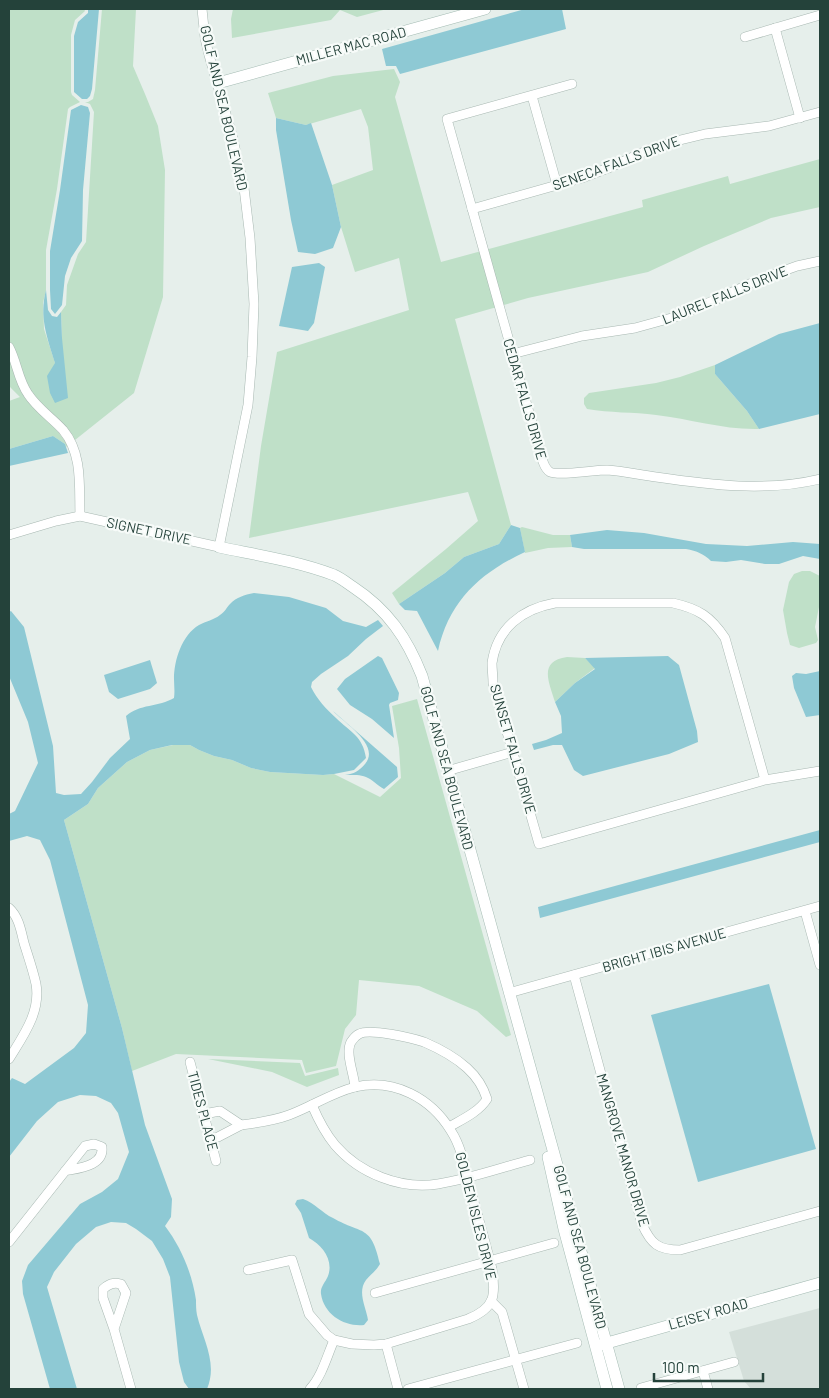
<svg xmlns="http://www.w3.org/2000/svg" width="829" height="1398" font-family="Barlow,sans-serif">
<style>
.built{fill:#d4dfda}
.green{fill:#bfe0c8}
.water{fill:#8ec9d4}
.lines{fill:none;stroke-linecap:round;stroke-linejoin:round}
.street-casing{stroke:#a8b8b2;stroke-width:10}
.secondary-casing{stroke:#a4bbb3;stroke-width:12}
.street{stroke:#fff;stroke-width:9}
.secondary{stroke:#fff;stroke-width:11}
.labels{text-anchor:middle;stroke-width:4.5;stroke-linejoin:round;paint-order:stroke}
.street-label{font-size:14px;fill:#24423a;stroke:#f7fbf9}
</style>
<rect width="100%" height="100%" fill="#e6efeb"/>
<!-- built -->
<path class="built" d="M820 1308V1389H751L744 1381 729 1332Z"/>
<!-- green -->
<g class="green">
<path d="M9 9H84L85 11 75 20 71 35V92L72 95 80 102 70 107 68 109 57 189 46 250V290L43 303 44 329 55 363 50 393 62 338 61 312 66 305 67 285 78 254 86 242 94 112 90 104 85 102H88L93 99 95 90 102 9H136L133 66 145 94 158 126 165 170 163 297 134 393 75 440C60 425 41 408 30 390 20 375 18 356 9 340Z"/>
<path d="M233 9H387L357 17 340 10 331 20 232 38 231 19Z"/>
<path d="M394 69 400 82 395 97 441 262 643 207 642 200 728 176 730 184 820 159V207L771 218 704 246 648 272 528 298 455 319 511 525 499 544 464 557 445 573 399 604 392 593 446 549 478 521 468 492 249 538 261 446 277 352 409 310 399 258 355 272 341 227 332 185 373 170 368 127 361 109 306 125 276 118 268 93 333 76Z"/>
<path d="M9 356 51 423 68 445 66 447 65 444 53 436 9 449V401L20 397 10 387 9 388Z"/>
<path d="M715 365V374L747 411 759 429C724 430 691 419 656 415 633 412 610 413 587 409L584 404V398L589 393 656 383 680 377Z"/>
<path d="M522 527 553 535H570L572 547 548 548 525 553 520 528Z"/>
<path d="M802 571H810L820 576V602L815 627 818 640 816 643 799 648 790 645 787 633 783 610 789 582 794 574Z"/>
<path d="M567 657 585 658 595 668 575 683 555 702C549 682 538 661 567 657Z"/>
<path d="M417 699 511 1035 506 1037 477 1011 419 986 359 980 356 1015 345 1029 336 1066 306 1073 302 1060 176 1054 132 1071 122 1028 64 820 88 804 98 788 127 762 150 750 173 745H190L199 750 214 756 232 760 251 768 270 772 323 775 334 774 380 797 401 778 399 748 392 706Z"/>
<path d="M208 1059 300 1063 305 1076 338 1068 339 1075 307 1087 272 1072Z"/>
</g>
<!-- water -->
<g class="water">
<path d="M88 9H99L92 89 90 96 87 99H82L74 92V36L78 22 88 13Z"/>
<path d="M525 9H562L566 29 400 74 396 66H386L382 49Z"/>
<path d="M81 105 88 107 90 113 83 190 82 241 71 258 65 276 62 305 55 314 51 309 50 290V251L60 190 71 110Z"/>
<path d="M276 118 306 125 311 123 332 185 341 227 333 248 315 254 298 252 291 220 276 130Z"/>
<path d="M319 263 325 267 314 323 308 331 279 326 292 267Z"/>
<path d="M46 290 48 310 52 316 57 317 61 312 62 338 68 398 55 403 50 393 47 376 55 363C47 337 39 317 46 290Z"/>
<path d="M820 323V414L759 429 747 411 715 374V365L779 334Z"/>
<path d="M53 436 65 444 68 453 9 466V449Z"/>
<path d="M511 525 520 528 525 552C480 573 449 601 438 651L417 611 405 610 399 604 445 573 464 557 499 544Z"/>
<path d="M607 530 644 533 706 544 747 546 793 542 820 544V559L803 556 779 564H765L741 560 726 562 711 561C704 554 697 551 686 549H584L572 547 570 535Z"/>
<path d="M254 593 289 597 326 608 343 621 366 627 378 620 383 626 366 639 348 656 321 674 312 682 311 687C317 699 326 709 336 718 350 732 363 736 366 758L354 770 334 774 323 775 270 772 251 768 232 760 214 756 199 750 190 745H172L150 750 127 762 98 788 88 804 64 820 122 1028 145 1125 172 1199 171 1217 165 1226C181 1247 192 1273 196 1300 196 1305 196 1310 197 1315 203 1340 218 1363 207 1389H189L184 1382 179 1362 170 1277 163 1259 152 1241 136 1229 126 1223 111 1222 96 1227 76 1244 54 1272 47 1287 77 1389H50L23 1294 22 1281 28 1265 80 1204 102 1192 118 1179 129 1152 118 1113 111 1103 96 1096 80 1095 58 1102 37 1121 9 1157V1082L12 1078 25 1084 74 1048 86 1033 88 1005 50 860 40 840 27 836 9 841V814L15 811 38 763 28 722 9 676V612L11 611 24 627 53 746 56 793 64 795 81 794 92 782 110 758 130 739 126 716C139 704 159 707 174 698 175 691 174 685 174 679 174 660 182 635 199 625 206 621 214 620 220 615 225 612 226 608 230 604 237 597 244 595 254 593Z"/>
<path d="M378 656 382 658 399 693 398 700 390 703 389 705 394 738 372 719 350 705 337 689 345 679Z"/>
<path d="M668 656 679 665 697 731 698 742 669 754 583 776 574 770 562 745H553L534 750 532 744 546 740 562 733 561 716 555 702 575 683 595 669 585 658Z"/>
<path d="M150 660 157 683 150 689 118 699 109 692 104 675Z"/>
<path d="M820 671V715L806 717 794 688 792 676 796 673 806 674Z"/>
<path d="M333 711 397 767 398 777 384 789C378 786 375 782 370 779 363 774 353 775 345 775 354 774 359 771 365 764 381 745 344 723 333 711Z"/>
<path d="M820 830V842L540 918 538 907Z"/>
<path d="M769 984 816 1149 698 1182 651 1015Z"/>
<path d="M303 1199C315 1203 322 1213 333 1218 363 1235 371 1224 380 1264 376 1271 371 1274 366 1280 357 1292 366 1307 368 1320L364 1325C345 1327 324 1315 321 1294 320 1287 325 1283 328 1276 334 1260 322 1245 309 1238L301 1213 295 1204 297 1200Z"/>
</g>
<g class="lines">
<defs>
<g id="street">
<path d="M775 28 800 118"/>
<path d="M745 37 820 15"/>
<path d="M572 84 447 119 542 459C544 464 545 469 550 472 559 476 595 470 607 470 623 471 640 475 656 477 711 485 766 492 820 479"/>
<path d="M532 96 557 185"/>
<path d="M472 209 582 178 611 167 650 149 676 141 705 134 769 126 820 112"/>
<path d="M9 347C17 362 18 380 28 394 37 408 52 418 63 430 83 454 79 487 80 516"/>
<path d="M512 354 582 336 635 328 675 317 715 300 758 280 797 266 820 261"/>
<path d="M9 535 56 521 80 516 219 547 248 405 252 357 254 304 250 238 244 188 232 135 209 55 205 38 202 9"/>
<path d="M447 771 513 752"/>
<path d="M765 780 725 638C710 616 699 609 673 603H555C522 609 497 628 492 663 492 669 493 676 493 683L539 844 765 780 820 771"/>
<path d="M9 908C19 917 21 931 24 943 28 956 33 970 36 984 41 1012 23 1036 9 1059"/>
<path d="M805 911 820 965"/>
<path d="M574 975 642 1224C651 1244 658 1250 680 1250L820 1211"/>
<path d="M509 993 820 906"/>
<path d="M190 1062 216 1161"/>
<path d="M355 1087C354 1074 345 1053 351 1042 353 1039 357 1035 359 1034 370 1028 412 1038 424 1042 438 1048 455 1057 467 1068 477 1077 483 1086 487 1099 479 1112 461 1120 449 1127"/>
<path d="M312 1105C318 1119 325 1133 335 1145 359 1173 400 1190 438 1184 469 1179 500 1168 530 1160"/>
<path d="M204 1114 220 1111 241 1125C257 1123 273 1121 289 1115 311 1107 331 1093 355 1087 394 1078 431 1098 451 1131 461 1146 465 1167 469 1184 477 1213 485 1241 492 1269 496 1296 495 1308 468 1319L386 1344 374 1345 352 1344 334 1340 327 1335 309 1314 292 1260 248 1270"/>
<path d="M210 1139 218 1137 241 1125"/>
<path d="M9 1242 85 1146 94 1144 102 1147C104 1166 79 1168 65 1171"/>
<path d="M375 1293 554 1243"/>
<path d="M491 1301 502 1312 524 1389"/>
<path d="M114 1329 126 1293 121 1284C113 1282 109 1284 103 1289V1298L114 1329 131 1389"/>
<path d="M386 1344 398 1389"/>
<path d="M703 1371 708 1389"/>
<path d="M641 1388 734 1362"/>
<path d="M310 1389C322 1376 327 1356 334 1340"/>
<path d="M408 1389 577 1343"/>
</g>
<g id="secondary">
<path d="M218 83 485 9"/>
<path d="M219 547C257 555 297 561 334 575 341 578 347 583 353 587 388 610 407 638 422 676L619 1389"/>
<path d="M548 1157 564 1229 607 1389"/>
<path d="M600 1345 820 1283"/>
</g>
</defs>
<!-- street casing -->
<use href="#street" class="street-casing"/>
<!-- secondary casing -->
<use href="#secondary" class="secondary-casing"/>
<!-- street -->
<use href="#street" class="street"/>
<!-- secondary -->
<use href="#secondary" class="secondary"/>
</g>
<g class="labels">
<!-- street labels -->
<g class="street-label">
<text transform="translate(351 46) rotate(-15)" y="5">MILLER MAC ROAD</text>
<text transform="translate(224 108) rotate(77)" y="5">GOLF AND SEA BOULEVARD</text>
<text transform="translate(616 163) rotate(-20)" y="5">SENECA FALLS DRIVE</text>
<text transform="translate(725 295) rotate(-22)" y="5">LAUREL FALLS DRIVE</text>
<text transform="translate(525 399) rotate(74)" y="5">CEDAR FALLS DRIVE</text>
<text transform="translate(149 531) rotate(12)" y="5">SIGNET DRIVE</text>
<text transform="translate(513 749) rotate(74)" y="5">SUNSET FALLS DRIVE</text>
<text transform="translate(447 768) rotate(75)" y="5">GOLF AND SEA BOULEVARD</text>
<text transform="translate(664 950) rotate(-16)" y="5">BRIGHT IBIS AVENUE</text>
<text transform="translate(203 1111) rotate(75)" y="5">TIDES PLACE</text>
<text transform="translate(623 1150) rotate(74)" y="5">MANGROVE MANOR DRIVE</text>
<text transform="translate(476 1216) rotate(76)" y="5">GOLDEN ISLES DRIVE</text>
<text transform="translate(580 1247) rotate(75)" y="5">GOLF AND SEA BOULEVARD</text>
<text transform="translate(708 1314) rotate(-16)" y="5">LEISEY ROAD</text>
</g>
</g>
<!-- border -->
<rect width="829" height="1398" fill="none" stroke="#24423a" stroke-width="20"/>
<!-- scale -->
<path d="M654 1373v8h109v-8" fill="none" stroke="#24423a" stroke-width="2.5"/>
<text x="662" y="1373" font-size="15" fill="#24423a" stroke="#f7fbf9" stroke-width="4" paint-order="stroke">100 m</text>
</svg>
